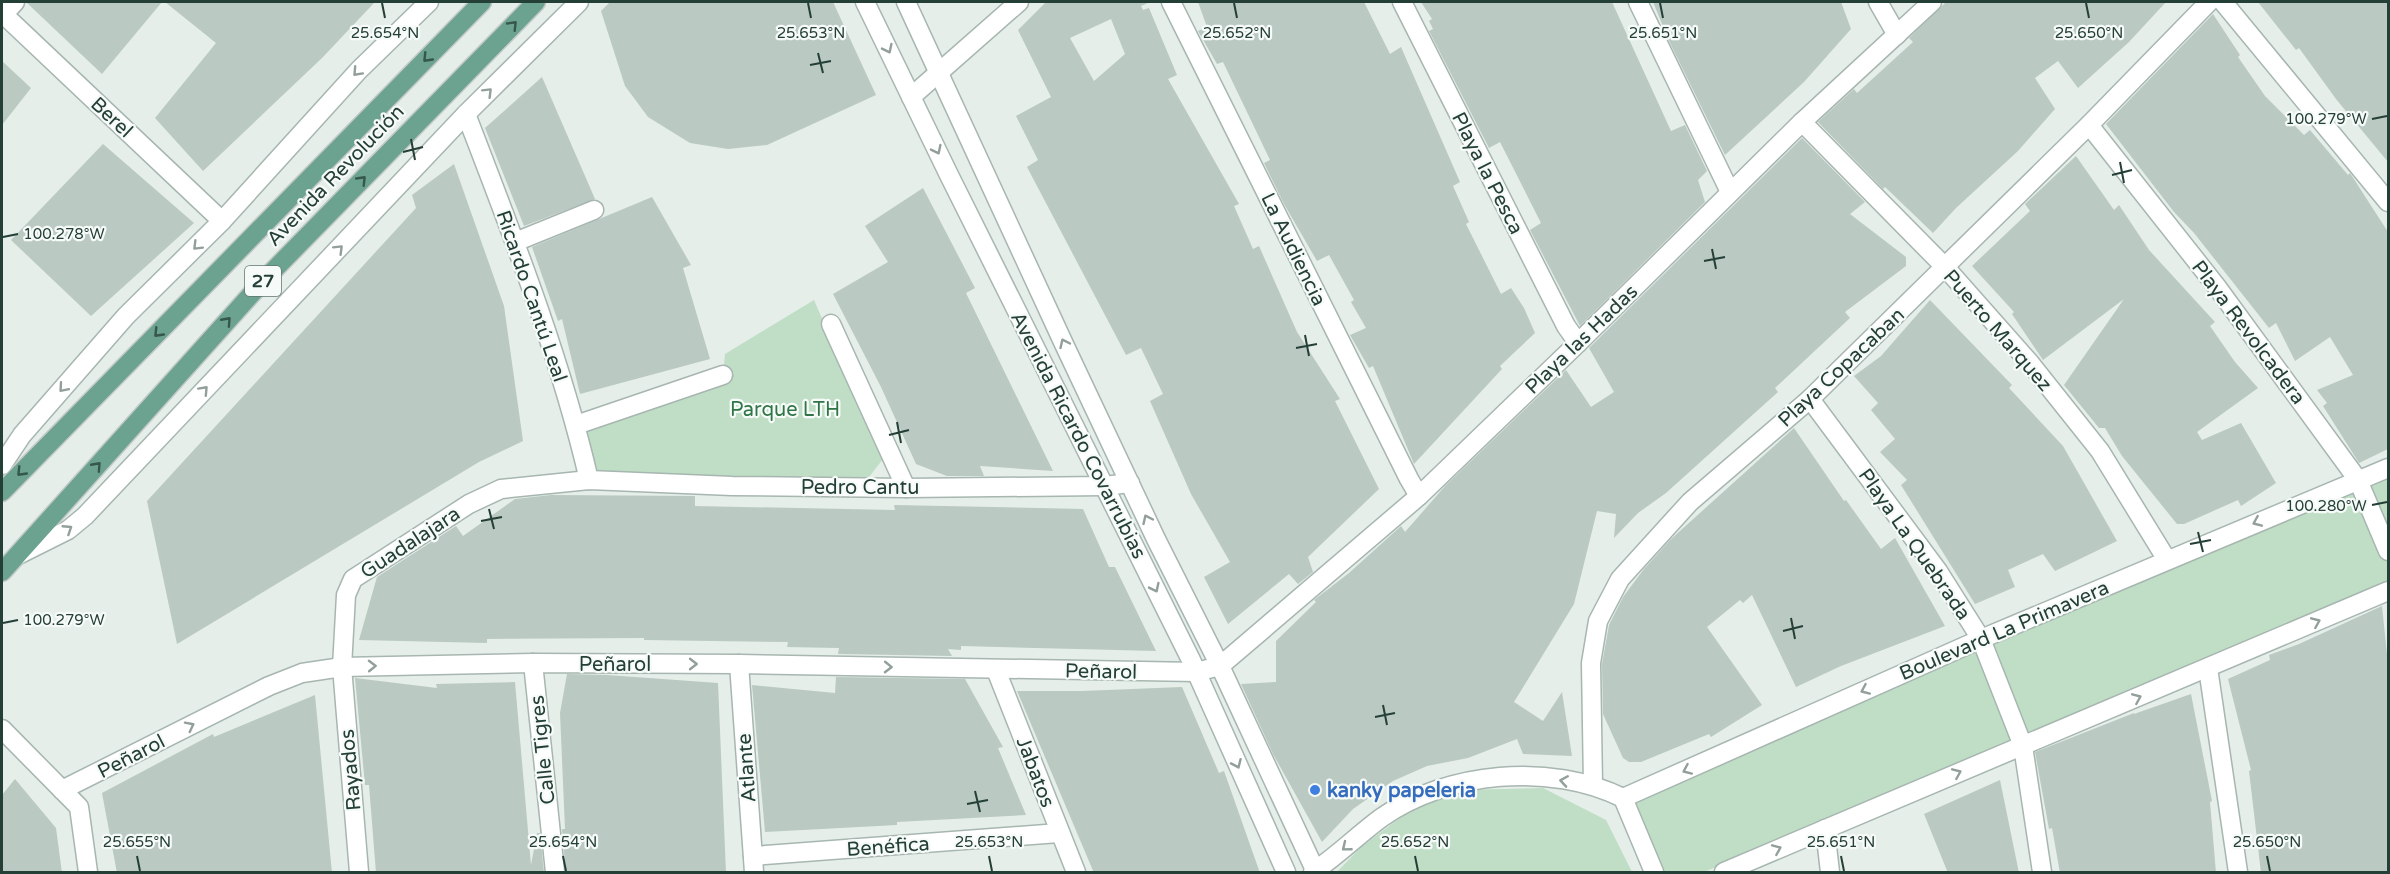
<svg xmlns="http://www.w3.org/2000/svg" width="2390" height="874" font-family="'Varela Round',sans-serif">
<style>
.green{fill:#bfdec5}
.building{fill:#bac9c2;fill-rule:evenodd}
.lines{fill:none;stroke-linecap:round;stroke-linejoin:round}
.minor-casing{stroke:#a7b6b0;stroke-width:21}
.tertiary-casing{stroke:#a7b6b0;stroke-width:21}
.primary-casing{stroke:#c2c9c7;stroke-width:21}
.minor{stroke:#fff;stroke-width:18}
.tertiary{stroke:#fff;stroke-width:18}
.primary{stroke:#6ba290;stroke-width:18}
.oneway{stroke:#36584c}
.oneway2{stroke:#929f9a}
.ticks{fill:none;stroke:#243f36;stroke-width:2}
.shop-dot{fill:#3f7fe0;stroke:#f6faf8;stroke-width:2}
.labels{text-anchor:middle;stroke-width:4.5;stroke-linejoin:round;paint-order:stroke}
.shield{fill:#f6faf8;stroke:#637770;stroke-width:1.5}
.shield-label{font-size:18px;font-weight:bold;fill:#243f36}
.street-label{font-size:20px;fill:#243f36;stroke:#f6faf8}
.park-label{font-size:20px;fill:#2f7546;stroke:#f6faf8}
.shop-label{font-size:20px;font-weight:bold;fill:#366cbe;stroke:#f6faf8;text-anchor:start}
.ticks-label{font-size:15px;text-anchor:middle;fill:#243f36;stroke:#f6faf8;stroke-width:4.5;stroke-linejoin:round;paint-order:stroke}
</style>
<rect width="100%" height="100%" fill="#e5eee9"/>
<!-- green -->
<g class="green">
<path d="M814 300 883 459 866 481 589 480 576 425 723 375 725 354Z"/>
<path d="M2388 473V583L2025 739 1704 872H1663L1636 805 1638 800 1986 642Z"/>
<path d="M1543 788 1606 820 1632 872H1337L1361 847 1408 812 1454 790Z"/>
</g>
<!-- building -->
<g class="building">
<path d="M26 2H162L102 74Z"/>
<path d="M165 2H375L322 58 203 171 155 118 216 43Z"/>
<path d="M610 2H833L876 95 767 145 728 149 690 143 648 117 625 86 601 11Z"/>
<path d="M1046 2H1150L1141 6 1143 10 1149 8 1177 75 1168 79 1239 204 1234 206 1253 249 1259 246 1297 332 1340 399 1335 401 1379 489 1308 557 1313 572 1298 584 1289 574 1228 624 1204 577 1230 562 1191 494 1150 401 1163 394 1141 348 1126 355 1027 167 1038 160 1016 116 1051 97 1018 30ZM1111 19 1125 54 1094 81 1070 38Z"/>
<path d="M1198 2H1364L1390 54 1401 47 1460 182 1453 186 1469 222 1466 224 1501 294 1511 288 1524 308 1535 333 1500 366 1502 369 1414 464 1373 366 1369 368 1350 335 1366 328 1351 302 1354 300 1329 255 1317 261 1284 204 1264 163 1270 160 1223 62 1217 64 1198 31 1207 27Z"/>
<path d="M1421 2H1612L1671 131 1685 125 1707 171 1698 180 1705 202 1580 326 1530 230 1541 223 1500 142 1489 148 1429 31 1433 29 1429 21 1432 19Z"/>
<path d="M1653 2H1841L1851 29 1804 82 1725 155 1669 41Z"/>
<path d="M1946 2H2166L2129 42 2078 88 2058 61 2035 78 2055 109 2018 151 1956 208 1933 233 1885 187 1883 189 1818 122 1854 89 1857 93 1913 42 1909 38Z"/>
<path d="M2258 2H2388V162L2336 99 2299 48 2296 50Z"/>
<path d="M2213 14 2240 55 2238 57 2265 96 2304 135 2310 130 2348 175 2350 173 2388 232V449L2359 463 2323 406 2327 403 2317 390 2353 375 2330 337 2295 361 2276 323 2269 328 2194 233 2174 212 2106 124Z"/>
<path d="M2 61 31 88 2 125Z"/>
<path d="M542 77 595 199 524 226 485 128Z"/>
<path d="M1802 138 1865 202 1850 214 1906 257V266L1845 312 1850 318 1775 388 1778 392 1666 493 1638 513 1614 538 1616 514 1597 511 1574 604 1514 702 1543 721 1562 692 1572 756 1523 754 1517 739 1468 758 1427 766 1393 781 1353 809 1322 842 1273 754 1241 684 1276 682V641L1316 602 1314 600 1349 573 1401 526 1405 532 1446 485 1566 370 1591 407 1614 392 1589 348Z"/>
<path d="M103 144 194 223 91 316 11 240Z"/>
<path d="M2076 156 2114 210 2119 205 2149 250 2215 322 2210 326 2235 362 2258 388 2197 432 2202 440 2241 423 2276 483 2241 506 2238 500 2184 524H2177L2122 456 2105 428H2099L2064 385 2124 299 2043 360 2012 314 2014 312 1972 266 2030 211 2025 204Z"/>
<path d="M454 164 504 306 523 441 479 462 177 644 147 501 416 208 412 195Z"/>
<path d="M923 188 975 288 966 293 1053 471 980 466 984 476H947L916 464 881 387 833 294 888 262 865 226Z"/>
<path d="M652 197 691 265 683 268 710 359 580 394 562 319 558 321 532 247Z"/>
<path d="M1930 300 2012 385 2009 388 2063 446 2117 541 2055 571 2043 554 2008 570 2015 587 1975 604 1901 485 1907 480 1880 452 1895 439 1871 410 1878 403 1854 376 1881 356Z"/>
<path d="M1794 428 1844 501 1846 500 1881 549 1895 538 1945 626 1841 666 1796 687 1752 595 1743 603 1740 600 1707 627 1762 705 1711 737 1709 734 1641 762H1629L1623 758 1603 714 1602 664 1609 625 1623 597 1644 569 1670 540Z"/>
<path d="M551 495 695 496V506L895 510 894 505 1083 509 1109 567H1115L1156 651 961 646V650L948 649 952 656 838 654 839 648 787 647 788 642 644 640V638L487 639V643L359 640 377 577 456 526 463 536 515 499Z"/>
<path d="M2382 606 2388 664V873H2261L2249 771 2251 770 2228 679 2270 660 2269 655 2299 644Z"/>
<path d="M567 674 607 675 718 683 726 873H566L562 829H565L560 713Z"/>
<path d="M836 677 965 679 1003 747 998 748 1026 815 897 822V825L765 832 752 685 835 693Z"/>
<path d="M355 678 437 688 436 684 515 682 531 865 537 833H540L544 873H376L369 785H365Z"/>
<path d="M1182 687 1219 773 1224 771 1260 873H1094L1017 691H1082Z"/>
<path d="M2191 694 2212 801 2210 802 2216 873H2060L2052 828 2049 829 2035 752 2134 713V714Z"/>
<path d="M315 695 332 873H117L102 793 213 734 214 737Z"/>
<path d="M15 779 56 828 62 873H2V795Z"/>
<path d="M2000 780 2019 873H1948L1924 814Z"/>
</g>
<g class="lines">
<defs>
<g id="minor">
<path d="M1171 2 1409 479 1419 496"/>
<path d="M1402 2 1566 326 1578 343"/>
<path d="M1638 2 1730 192"/>
<path d="M1878 2 1897 35"/>
<path d="M2223 2 2388 202"/>
<path d="M2 13 222 221"/>
<path d="M2 16 15 2"/>
<path d="M911 97 1019 2"/>
<path d="M466 114C512 234 560 355 589 480"/>
<path d="M1802 122 1945 267 2030 363 2100 451 2167 560"/>
<path d="M2089 125 2217 287 2358 480 2388 551"/>
<path d="M515 242 594 210"/>
<path d="M831 324 906 488"/>
<path d="M1810 399 1938 571 1981 639 2023 746 2042 872"/>
<path d="M576 425 723 375"/>
<path d="M533 663 555 872"/>
<path d="M739 664 754 872"/>
<path d="M2208 668 2238 872"/>
<path d="M996 670 1076 872"/>
<path d="M2 729 79 807 88 872"/>
<path d="M1593 785 1591 663 1598 621 1620 579 1690 502 1810 399 2089 125 2209 2"/>
<path d="M62 790 269 686 302 673 342 667 533 663 739 664 1196 672 1220 666 1419 496 1578 343 1802 122 1932 2"/>
<path d="M1623 798 1981 639 2388 468"/>
<path d="M1825 829 1830 872"/>
<path d="M753 856 1059 833"/>
<path d="M359 872 342 667 346 595 353 579 469 504 501 489 589 480 732 486 906 488 1104 486 1130 483"/>
<path d="M1313 872C1337 856 1358 835 1381 818 1447 771 1551 762 1623 798L1654 872"/>
<path d="M1724 872 2388 591"/>
</g>
<g id="tertiary">
<path d="M865 2 949 175 1191 660 1286 872"/>
<path d="M906 2 1063 342 1156 539 1220 666 1316 872"/>
<path d="M2 465 22 435 126 316 222 221 359 70 429 2"/>
<path d="M18 555 68 530 85 516 466 114 579 2"/>
</g>
<g id="primary">
<path d="M2 492 482 2"/>
<path d="M2 572 265 279 536 2"/>
</g>
</defs>
<!-- minor casing -->
<use href="#minor" class="minor-casing"/>
<!-- tertiary casing -->
<use href="#tertiary" class="tertiary-casing"/>
<!-- primary casing -->
<use href="#primary" class="primary-casing"/>
<!-- minor -->
<use href="#minor" class="minor"/>
<!-- tertiary -->
<use href="#tertiary" class="tertiary"/>
<!-- primary -->
<use href="#primary" class="primary"/>
</g>
<!-- one-way arrows -->
<defs><path id="oneway-chevron" d="M-2-3.5L2.5 0L-2 3.5" fill="none" stroke-width="1.6" stroke-linecap="round" stroke-linejoin="round" transform="scale(1.5)"/></defs>
<g class="oneway">
<use href="#oneway-chevron" transform="translate(513 25) rotate(-46)"/>
<use href="#oneway-chevron" transform="translate(427 58) rotate(134)"/>
<use href="#oneway-chevron" transform="translate(362 180) rotate(-46)"/>
<use href="#oneway-chevron" transform="translate(227 321) rotate(-48)"/>
<use href="#oneway-chevron" transform="translate(158 333) rotate(134)"/>
<use href="#oneway-chevron" transform="translate(97 466) rotate(-48)"/>
<use href="#oneway-chevron" transform="translate(21 472) rotate(134)"/>
</g>
<g class="oneway2">
<use href="#oneway-chevron" transform="translate(888 49) rotate(64)"/>
<use href="#oneway-chevron" transform="translate(357 72) rotate(133)"/>
<use href="#oneway-chevron" transform="translate(488 92) rotate(-45)"/>
<use href="#oneway-chevron" transform="translate(937 150) rotate(64)"/>
<use href="#oneway-chevron" transform="translate(197 246) rotate(135)"/>
<use href="#oneway-chevron" transform="translate(339 249) rotate(-45)"/>
<use href="#oneway-chevron" transform="translate(1064 343) rotate(-115)"/>
<use href="#oneway-chevron" transform="translate(63 388) rotate(131)"/>
<use href="#oneway-chevron" transform="translate(204 390) rotate(-47)"/>
<use href="#oneway-chevron" transform="translate(1147 519) rotate(-115)"/>
<use href="#oneway-chevron" transform="translate(2257 522) rotate(157)"/>
<use href="#oneway-chevron" transform="translate(68 529) rotate(-33)"/>
<use href="#oneway-chevron" transform="translate(1155 588) rotate(64)"/>
<use href="#oneway-chevron" transform="translate(2316 622) rotate(-23)"/>
<use href="#oneway-chevron" transform="translate(693 664)"/>
<use href="#oneway-chevron" transform="translate(372 666) rotate(-1)"/>
<use href="#oneway-chevron" transform="translate(888 667) rotate(1)"/>
<use href="#oneway-chevron" transform="translate(1865 690) rotate(156)"/>
<use href="#oneway-chevron" transform="translate(2137 698) rotate(-23)"/>
<use href="#oneway-chevron" transform="translate(190 726) rotate(-27)"/>
<use href="#oneway-chevron" transform="translate(1237 764) rotate(66)"/>
<use href="#oneway-chevron" transform="translate(1687 770) rotate(156)"/>
<use href="#oneway-chevron" transform="translate(1957 773) rotate(-23)"/>
<use href="#oneway-chevron" transform="translate(1564 781) rotate(-171)"/>
<use href="#oneway-chevron" transform="translate(1346 847) rotate(141)"/>
<use href="#oneway-chevron" transform="translate(1777 849) rotate(-23)"/>
</g>
<!-- ticks -->
<path class="ticks" d="M382 3 385 18M808 3 811 18M1234 3 1237 18M1660 3 1663 18M2086 3 2089 18M818 53 823 73M810 65 831 61M2372 119 2387 116M411 139 415 160M403 152 423 147M2120 162 2124 183M2112 175 2132 170M3 237 18 234M1712 249 1716 269M1704 261 1725 257M1305 335 1309 356M1296 348 1317 344M897 422 901 443M889 435 909 430M2372 505 2387 502M489 509 494 529M481 521 502 517M2198 532 2203 552M2190 544 2211 540M1791 618 1795 639M3 623 18 620M1783 631 1803 626M1383 705 1387 725M1375 717 1395 713M975 791 980 812M967 804 988 800M137 856 140 871M563 856 566 871M989 856 992 871M1415 856 1418 871M1841 856 1844 871M2267 856 2270 871"/>
<!-- markers -->
<circle class="shop-dot" cx="1315" cy="790" r="6"/>
<g class="labels">
<!-- shield labels -->
<rect class="shield" x="245" y="266" width="36" height="30" rx="4.5"/>
<g class="shield-label">
<text x="263" y="287">27</text>
</g>
<!-- street labels -->
<g class="street-label">
<text transform="translate(112 117) rotate(43)" y="7">Berel</text>
<text transform="translate(1488 173) rotate(63)" y="7">Playa la Pesca</text>
<text transform="translate(335 175) rotate(-46)" y="7">Avenida Revolución</text>
<text transform="translate(1294 249) rotate(64)" y="7">La Audiencia</text>
<text transform="translate(532 296) rotate(71)" y="7">Ricardo Cantú Leal</text>
<text transform="translate(1998 330) rotate(49)" y="7">Puerto Marquez</text>
<text transform="translate(2249 332) rotate(53)" y="7">Playa Revolcadera</text>
<text transform="translate(1581 339) rotate(-44)" y="7">Playa las Hadas</text>
<text transform="translate(1841 367) rotate(-43)" y="7">Playa Copacaban</text>
<text transform="translate(1079 435) rotate(63)" y="7">Avenida Ricardo Covarrubias</text>
<text x="860" y="494">Pedro Cantu</text>
<text transform="translate(410 542) rotate(-33)" y="7">Guadalajara</text>
<text transform="translate(1915 544) rotate(55)" y="7">Playa La Quebrada</text>
<text transform="translate(2004 630) rotate(-23)" y="7">Boulevard La Primavera</text>
<text x="615" y="671">Peñarol</text>
<text transform="translate(1101 671) rotate(1)" y="7">Peñarol</text>
<text transform="translate(542 750) rotate(-96)" y="7">Calle Tigres</text>
<text transform="translate(131 756) rotate(-27)" y="7">Peñarol</text>
<text transform="translate(746 768) rotate(-94)" y="7">Atlante</text>
<text transform="translate(350 770) rotate(-95)" y="7">Rayados</text>
<text transform="translate(1036 772) rotate(69)" y="7">Jabatos</text>
<text transform="translate(888 846) rotate(-4)" y="7">Benéfica</text>
</g>
<!-- park labels -->
<g class="park-label">
<text x="785" y="416">Parque LTH</text>
</g>
<!-- shop labels -->
<g class="shop-label">
<text x="1327" y="797">kanky papeleria</text>
</g>
</g>
<g class="ticks-label">
<text x="385" y="38">25.654°N</text>
<text x="811" y="38">25.653°N</text>
<text x="1237" y="38">25.652°N</text>
<text x="1663" y="38">25.651°N</text>
<text x="2089" y="38">25.650°N</text>
<text x="2326" y="124">100.279°W</text>
<text x="64" y="239">100.278°W</text>
<text x="2326" y="511">100.280°W</text>
<text x="64" y="625">100.279°W</text>
<text x="137" y="847">25.655°N</text>
<text x="563" y="847">25.654°N</text>
<text x="989" y="847">25.653°N</text>
<text x="1415" y="847">25.652°N</text>
<text x="1841" y="847">25.651°N</text>
<text x="2267" y="847">25.650°N</text>
</g>
<!-- border -->
<rect width="2390" height="874" fill="none" stroke="#243f36" stroke-width="6"/>
</svg>
